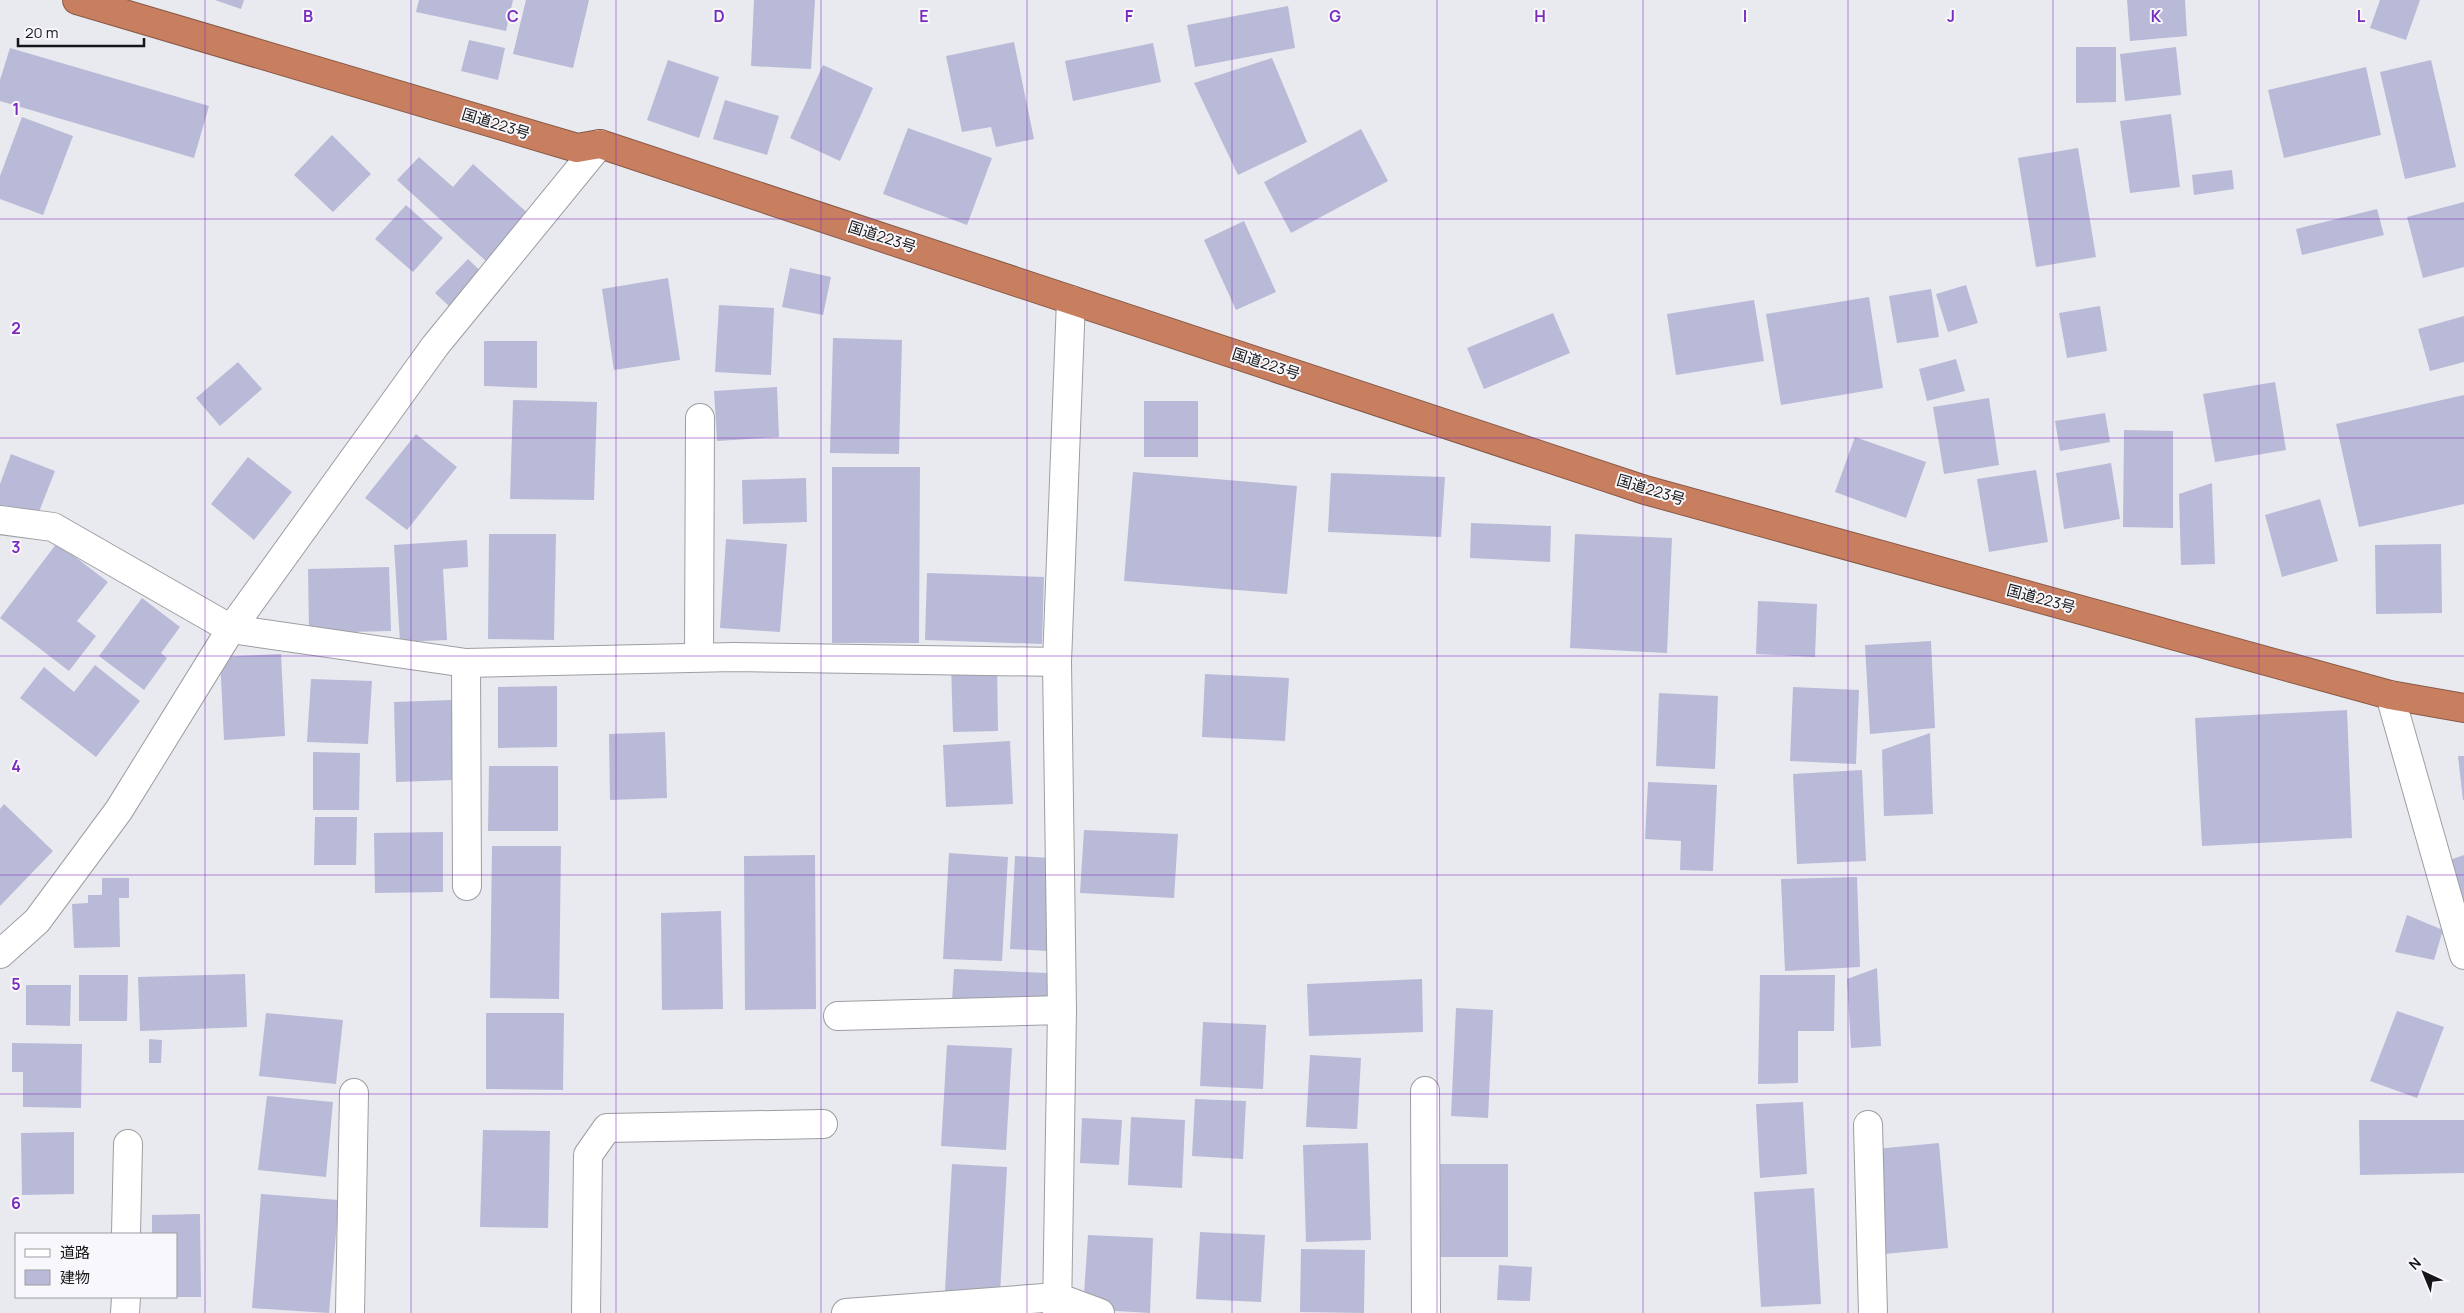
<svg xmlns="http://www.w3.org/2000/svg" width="2464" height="1313" font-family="Manrope,'Noto Sans JP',sans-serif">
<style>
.building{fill:#b9bad7}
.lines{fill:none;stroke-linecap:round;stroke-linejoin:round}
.minor-casing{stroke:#9d9ea2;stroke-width:30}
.highway-casing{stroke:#895a47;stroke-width:30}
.minor{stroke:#fff;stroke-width:28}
.highway{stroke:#c77f60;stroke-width:28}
.grid{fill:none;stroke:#7b2cbf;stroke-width:1;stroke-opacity:0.55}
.labels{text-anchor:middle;stroke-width:4;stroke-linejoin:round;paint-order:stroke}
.street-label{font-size:15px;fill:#161618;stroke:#f7f7fc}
.grid-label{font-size:16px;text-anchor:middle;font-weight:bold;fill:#7b2cbf;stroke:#f7f7fc;stroke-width:4;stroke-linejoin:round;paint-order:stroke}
</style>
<rect width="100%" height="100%" fill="#e9eaef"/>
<!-- building -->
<g class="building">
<path d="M215 0H244L241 9Z"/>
<path d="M419 0H513L506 31 416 12Z"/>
<path d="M526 0H589L573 68 513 54Z"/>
<path d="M754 0H815L811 69 751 66Z"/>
<path d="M2127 0H2185L2187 36 2130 41Z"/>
<path d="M2380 0H2420L2406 40 2370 28Z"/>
<path d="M1288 6 1295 48 1195 67 1187 25Z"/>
<path d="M469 40 505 48 498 80 461 71Z"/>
<path d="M1014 42 1034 139 996 147 991 127 962 132 946 56Z"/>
<path d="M1153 43 1161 82 1073 101 1065 61Z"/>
<path d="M2076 47H2116V102L2076 103Z"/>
<path d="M2176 47 2181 95 2125 101 2120 54Z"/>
<path d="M10 48 209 106 194 158 0 101V80Z"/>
<path d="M1272 58 1307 142 1238 175 1194 83Z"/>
<path d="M668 60 719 77 699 138 647 120Z"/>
<path d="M2431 60 2456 167 2405 179 2380 72Z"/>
<path d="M823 65 873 88 840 161 790 138Z"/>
<path d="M2366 67 2381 135 2284 158 2268 90Z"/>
<path d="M725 100 779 116 767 155 713 139Z"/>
<path d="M2171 114 2180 187 2130 193 2120 121Z"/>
<path d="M22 117 73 136 43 215 0 199V176Z"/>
<path d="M908 128 992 158 967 225 883 194Z"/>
<path d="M1361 129 1388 181 1291 233 1264 182Z"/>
<path d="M332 135 371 174 333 212 294 175Z"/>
<path d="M2078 148 2096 257 2036 267 2018 158Z"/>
<path d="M419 157 453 187 473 164 531 216 488 263 397 180Z"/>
<path d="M2232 170 2234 189 2194 195 2192 175Z"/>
<path d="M2464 202V267L2423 278 2407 217Z"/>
<path d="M406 205 443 238 413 272 375 239Z"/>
<path d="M2377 209 2384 235 2302 255 2296 229Z"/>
<path d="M1244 221 1276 292 1236 310 1204 240Z"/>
<path d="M468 259 495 285 463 319 435 293Z"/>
<path d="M790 268 831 277 823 315 782 307Z"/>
<path d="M668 278 680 360 614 370 602 289Z"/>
<path d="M1966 285 1978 323 1948 332 1936 294Z"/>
<path d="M1931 289 1939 337 1897 343 1889 296Z"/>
<path d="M1869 297 1883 388 1781 405 1766 314Z"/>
<path d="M1754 300 1764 361 1676 375 1667 314Z"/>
<path d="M719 305 774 308 771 375 715 372Z"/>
<path d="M2100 306 2107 351 2067 358 2059 313Z"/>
<path d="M1553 313 1570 353 1484 389 1467 348Z"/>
<path d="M2464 316V362L2430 371 2418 329Z"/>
<path d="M833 338 902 340 899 454 830 453Z"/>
<path d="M484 341H537V388L484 386Z"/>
<path d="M1956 359 1965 391 1927 401 1919 369Z"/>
<path d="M238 362 262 389 220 426 196 398Z"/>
<path d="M2275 382 2286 450 2215 462 2203 394Z"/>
<path d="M777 387 779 437 717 441 714 391Z"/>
<path d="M2464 395V504L2359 527 2336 424Z"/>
<path d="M1989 398 1999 465 1944 474 1933 407Z"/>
<path d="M513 400 597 402 594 500 510 499Z"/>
<rect x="1144" y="401" width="54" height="56"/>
<path d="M2105 413 2110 442 2060 451 2055 421Z"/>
<path d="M2124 430 2173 431V528L2123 527Z"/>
<path d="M416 434 457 467 407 530 365 498Z"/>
<path d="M1855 437 1926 462 1906 518 1835 492Z"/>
<path d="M11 454 55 471 35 522 0 509V484Z"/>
<path d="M248 457 292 492 254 540 211 504Z"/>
<path d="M2111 463 2120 519 2064 529 2056 473Z"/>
<path d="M832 467H920L919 643H832Z"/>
<path d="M2036 470 2048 542 1989 552 1977 479Z"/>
<path d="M1133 472 1297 486 1287 594 1124 581Z"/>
<path d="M1331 473 1445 477 1441 537 1328 532Z"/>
<path d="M806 478 807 522 743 524 742 480Z"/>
<path d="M2212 483 2215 564 2181 565 2179 494Z"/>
<path d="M2320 499 2338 561 2282 577 2265 515Z"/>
<path d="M1471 523 1551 526 1550 562 1470 558Z"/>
<path d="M489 534H556L554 640 488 639Z"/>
<path d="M1575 534 1672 538 1667 653 1570 648Z"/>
<path d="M726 539 787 544 780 632 720 628Z"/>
<path d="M467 540 468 567 443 569 447 640 400 642 394 545Z"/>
<path d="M57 543 108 582 77 621 96 636 69 671 0 618Z"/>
<path d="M2441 544 2442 613 2376 614 2375 545Z"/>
<path d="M389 567 391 631 309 633 308 569Z"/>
<path d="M927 573 1044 577 1042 644 925 640Z"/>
<path d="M142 598 180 627 161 653 167 658 144 690 99 656Z"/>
<path d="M1758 601 1817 604 1815 657 1756 654Z"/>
<path d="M1931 641 1935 728 1870 734 1865 645Z"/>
<path d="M281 654 285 736 224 740 220 657Z"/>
<path d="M997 663 998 731 953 732 951 664Z"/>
<path d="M95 665 140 701 96 757 20 698 44 667 74 692Z"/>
<path d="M1205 674 1289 678 1285 741 1202 737Z"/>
<path d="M311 679 372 681 368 744 307 742Z"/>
<path d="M557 686V747L498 748V687Z"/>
<path d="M1793 687 1859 690 1856 764 1790 761Z"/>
<path d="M1659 693 1718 696 1715 769 1656 766Z"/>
<path d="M452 700 454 780 396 782 394 702Z"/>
<path d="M2347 710 2352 838 2202 846 2195 718Z"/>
<path d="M665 732 667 798 610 800 609 734Z"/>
<path d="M1930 733 1933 814 1884 816 1882 750Z"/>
<path d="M1010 741 1013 804 946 807 943 745Z"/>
<path d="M313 752 360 753 359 810H313Z"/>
<path d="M2458 756H2464V800H2463Z"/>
<path d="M489 766H558V831H488Z"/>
<path d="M1862 770 1866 861 1797 864 1793 774Z"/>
<path d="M1648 782 1717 785 1713 871 1680 870 1681 841 1645 839Z"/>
<path d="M4 804 53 851 0 906V809Z"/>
<path d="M315 817H357L356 865H314Z"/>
<path d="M1084 830 1178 834 1174 898 1080 893Z"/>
<path d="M443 832V892L375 893 374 833Z"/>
<path d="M492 846H561L559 999 490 998Z"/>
<path d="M949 853 1008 857 1002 961 943 959Z"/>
<path d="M815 855 816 1009 745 1010 744 856Z"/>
<path d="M2464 855V902L2447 861Z"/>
<path d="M1015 856 1053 858 1048 951 1010 949Z"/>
<path d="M1857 877 1860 967 1785 971 1781 879Z"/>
<path d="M102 878H129V898H119L120 947 74 948 72 904 88 903V895H102Z"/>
<path d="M721 911 723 1009 662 1010 661 913Z"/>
<path d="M2407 915 2443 930 2434 960 2395 952Z"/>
<path d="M1877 968 1881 1046 1851 1048 1847 979Z"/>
<path d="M954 969 1048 973 1046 1006 952 1001Z"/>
<path d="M245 974 247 1027 140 1031 138 977Z"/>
<path d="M79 975H128L127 1021H79Z"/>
<path d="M1760 975H1835L1834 1031H1798V1083L1758 1084Z"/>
<path d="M1422 979 1423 1032 1309 1036 1307 984Z"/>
<path d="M26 985H71L70 1026 26 1025Z"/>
<path d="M1456 1008 1493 1010 1488 1118 1451 1116Z"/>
<path d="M2397 1011 2444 1027 2417 1098 2370 1081Z"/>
<path d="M266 1013 343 1020 336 1084 259 1076Z"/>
<path d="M486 1013H564L563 1090 486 1089Z"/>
<path d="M1203 1022 1266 1025 1263 1089 1200 1086Z"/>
<path d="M149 1039 162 1040 161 1063H149Z"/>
<path d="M12 1043 82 1044 81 1108 23 1107V1072H12Z"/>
<path d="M947 1045 1012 1048 1006 1150 941 1146Z"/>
<path d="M1310 1055 1361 1058 1357 1129 1306 1127Z"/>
<path d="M267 1096 333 1102 326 1177 258 1170Z"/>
<path d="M1195 1099 1246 1101 1243 1159 1192 1156Z"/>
<path d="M1803 1102 1807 1174 1760 1178 1756 1104Z"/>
<path d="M1131 1117 1185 1120 1182 1188 1128 1185Z"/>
<path d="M1082 1118 1122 1120 1119 1165 1080 1163Z"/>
<path d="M2359 1120H2464V1173L2360 1175Z"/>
<path d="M483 1130 550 1131 548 1228 480 1227Z"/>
<path d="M74 1132V1194L22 1195 21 1133Z"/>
<path d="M1368 1143 1371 1240 1306 1242 1303 1145Z"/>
<path d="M1939 1143 1948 1248 1884 1254 1875 1149Z"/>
<path d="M952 1164 1007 1167 1000 1294 945 1291Z"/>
<rect x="1431" y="1164" width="77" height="93"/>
<path d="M1814 1188 1821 1304 1761 1307 1754 1192Z"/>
<path d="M261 1194 339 1200 329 1313 252 1308Z"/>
<path d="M200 1214 201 1297H176V1234H152V1215Z"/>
<path d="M1200 1232 1265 1235 1261 1302 1196 1299Z"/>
<path d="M1088 1235 1153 1238 1150 1313 1083 1309Z"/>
<path d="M1301 1249 1365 1250 1364 1313 1300 1312Z"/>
<path d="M1499 1265 1532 1267 1530 1301 1497 1300Z"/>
</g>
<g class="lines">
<defs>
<g id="minor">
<path d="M0 520 53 527 231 629 466 663 735 657 1057 662"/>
<path d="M699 657 700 418"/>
<path d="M466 663 467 886"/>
<path d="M2390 695 2464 955"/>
<path d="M0 954 37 921 119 810 231 629 435 346 600 144"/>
<path d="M838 1016 1062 1010"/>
<path d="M1425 1091 1426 1313"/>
<path d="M1868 1125 1873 1313"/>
<path d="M126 1234 128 1144"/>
<path d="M125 1313 126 1297"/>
<path d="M350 1313 354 1093"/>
<path d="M586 1313 588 1155 607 1128 823 1124"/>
<path d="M846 1313 1057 1297 1100 1313"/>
<path d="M1057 1313 1062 1010 1057 662 1071 300"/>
</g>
<path id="highway" d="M77 0 577 148 600 144 1645 490 2390 695 2464 708"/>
</defs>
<!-- minor casing -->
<use href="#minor" class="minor-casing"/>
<!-- highway casing -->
<use href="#highway" class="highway-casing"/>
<!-- minor -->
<use href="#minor" class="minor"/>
<!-- highway -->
<use href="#highway" class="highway"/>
</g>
<!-- grid -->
<path class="grid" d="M205 0V1313M411 0V1313M616 0V1313M821 0V1313M1027 0V1313M1232 0V1313M1437 0V1313M1643 0V1313M1848 0V1313M2053 0V1313M2259 0V1313M0 219H2464M0 438H2464M0 656H2464M0 875H2464M0 1094H2464"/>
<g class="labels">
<!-- street labels -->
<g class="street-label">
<text transform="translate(496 124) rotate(17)" y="5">国道223号</text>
<text transform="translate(882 237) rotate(18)" y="5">国道223号</text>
<text transform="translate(1266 364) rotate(18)" y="5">国道223号</text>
<text transform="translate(1651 490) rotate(17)" y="5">国道223号</text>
<text transform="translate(2041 599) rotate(15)" y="5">国道223号</text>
</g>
</g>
<g class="grid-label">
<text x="308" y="22">B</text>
<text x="513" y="22">C</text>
<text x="719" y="22">D</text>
<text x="924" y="22">E</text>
<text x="1129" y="22">F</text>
<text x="1335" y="22">G</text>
<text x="1540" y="22">H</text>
<text x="1745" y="22">I</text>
<text x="1951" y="22">J</text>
<text x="2156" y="22">K</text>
<text x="2361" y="22">L</text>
<text x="16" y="115">1</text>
<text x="16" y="334">2</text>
<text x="16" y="553">3</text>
<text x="16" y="772">4</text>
<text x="16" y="990">5</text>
<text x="16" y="1209">6</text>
</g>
<!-- legend -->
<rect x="15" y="1233" width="162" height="65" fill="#f7f7fc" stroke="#9d9da1"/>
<rect x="25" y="1249" width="25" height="8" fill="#ffffff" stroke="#9d9da1"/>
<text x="60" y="1258" font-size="15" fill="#161618">道路</text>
<rect x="25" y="1270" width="25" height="15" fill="#b9bad7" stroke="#9d9da1"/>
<text x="60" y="1283" font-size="15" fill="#161618">建物</text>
<!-- north arrow -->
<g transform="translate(2424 1273) rotate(316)" stroke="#f7f7fc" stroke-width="4" paint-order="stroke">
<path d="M0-4L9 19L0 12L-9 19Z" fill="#161618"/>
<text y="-8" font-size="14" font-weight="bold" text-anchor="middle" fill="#161618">N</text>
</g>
<!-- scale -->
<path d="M18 38v8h126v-8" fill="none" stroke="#161618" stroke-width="2.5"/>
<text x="25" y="38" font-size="15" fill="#161618" stroke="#f7f7fc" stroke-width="4" paint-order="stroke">20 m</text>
</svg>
